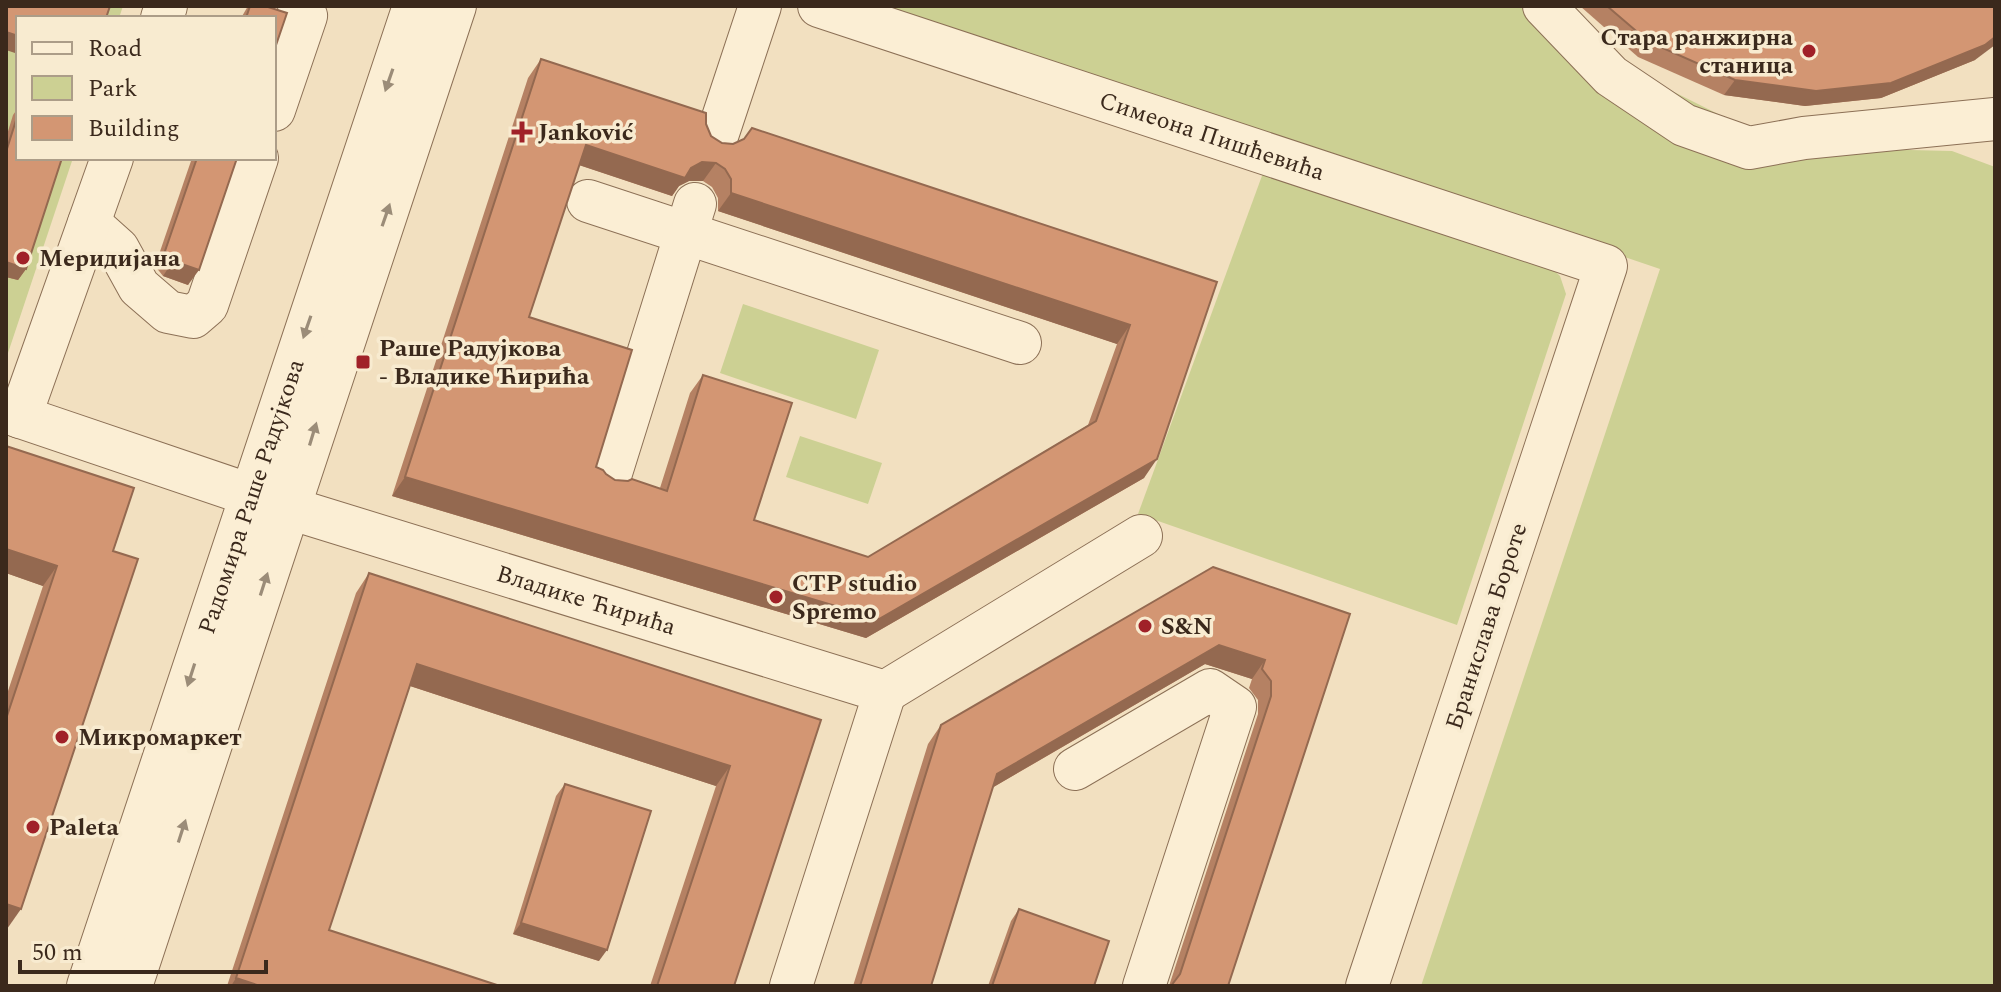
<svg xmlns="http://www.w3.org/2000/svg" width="2001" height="992" font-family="Spectral,serif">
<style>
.green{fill:#ccd093}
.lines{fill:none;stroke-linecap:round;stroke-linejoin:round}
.minor-casing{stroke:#8c7056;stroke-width:44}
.minor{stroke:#fbeed4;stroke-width:42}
.wall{fill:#b58163;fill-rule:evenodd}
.shaded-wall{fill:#946950}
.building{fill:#d39673;stroke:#946950;stroke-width:2;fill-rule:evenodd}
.oneway{fill:#9b8c78}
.poi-dot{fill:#a02128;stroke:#f8ebd0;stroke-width:3}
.labels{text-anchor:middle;stroke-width:7;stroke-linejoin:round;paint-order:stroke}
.poi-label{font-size:24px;font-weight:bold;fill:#3b291c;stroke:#f8ebd0;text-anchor:start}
.street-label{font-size:24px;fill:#3b291c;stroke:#f8ebd0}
</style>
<rect width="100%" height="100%" fill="#f2e0c0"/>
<!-- green -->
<g class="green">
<path d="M6 6H123L119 18H18V158H73L6 359Z"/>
<path d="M886 6H1561L1616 63 1784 147 1952 151 1995 167V986H1421L1660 269Z"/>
<path d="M1263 173 1546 263 1560 276 1566 294 1457 625 1138 514Z"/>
<path d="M743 304 879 350 856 419 720 373Z"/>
<path d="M800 436 882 463 868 504 786 477Z"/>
</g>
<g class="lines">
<defs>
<g id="minor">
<path id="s1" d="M819 6 1606 266 1367 986"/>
<path d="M1544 6 1611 76 1684 125 1749 148 1804 138 1995 119"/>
<path d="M162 18 166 6"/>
<path d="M274 110 306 16 299 6"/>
<path d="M716 139 760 6"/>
<path d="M588 201 1020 343"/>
<path d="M89 223 118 249 139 287 168 312 193 317 207 305 257 158"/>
<path id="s2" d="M6 412 289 508 885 692 791 986"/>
<path d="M20 417 112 158"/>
<path d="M610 476 695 204"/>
<path d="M885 692 1141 536"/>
<path d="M1075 769 1210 690 1235 707 1144 986"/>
<path id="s3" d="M88 986 414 6"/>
<path d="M131 986 455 6"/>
</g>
</defs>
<!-- minor casing -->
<use href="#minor" class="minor-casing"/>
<!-- minor -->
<use href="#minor" class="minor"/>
</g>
<!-- wall -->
<g class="wall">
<path d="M248 6H265L274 18H241Z"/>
<path d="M1580 6H1995L1975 60 1881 98 1805 106 1724 95 1638 57Z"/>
<path d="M541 59 706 124 711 136 722 143 1217 282 1144 478 866 638 392 496 528 78ZM579 165 672 196 679 186 689 181H703L712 187 718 198V211L1117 344 1088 425 868 557 754 520 703 375 690 393 660 488 615 480 596 467 529 317Z"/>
<path d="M18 108V158L26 269 18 280 6 277V138L13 115Z"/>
<path d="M192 158H237L188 285 163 276 155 266Z"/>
<path d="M113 551 7 929H6V697L43 586 6 573Z"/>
<path d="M369 573 821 720 734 986H650L716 786 410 686 329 930 500 986H227L356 593Z"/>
<path d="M1350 614 1228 986H1169L1258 714V700L1249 688 1252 679 1205 664 992 788 931 986H853L928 744 941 725Z"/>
<path d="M565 784 599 961 513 934 556 796Z"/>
<path d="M1019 909 1094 986H988L1011 921Z"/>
</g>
<!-- shaded-wall -->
<g class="shaded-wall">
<path d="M6 32 18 36V54L6 50Z"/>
<path d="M1995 37V45L1975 60 1881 98 1805 106 1724 95 1735 80Z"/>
<path d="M586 145 691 168 702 162 716 163 703 181H689L679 186 672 196 573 163Z"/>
<path d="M731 193 1130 325 1117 344 718 211Z"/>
<path d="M173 261 199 270 188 285 163 276Z"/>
<path d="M6 262 26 269 18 280 6 277Z"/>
<path d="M1157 459 1144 478 866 638 392 496 405 477 879 619Z"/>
<path d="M6 549 57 566 43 586 6 573Z"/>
<path d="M1219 645 1265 660 1252 679 1205 664 983 793 997 774Z"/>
<path d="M417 664 730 766 716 786 404 684Z"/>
<path d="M6 904 21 909 7 929H6Z"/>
<path d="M521 923 607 950 599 961 513 934Z"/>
<path d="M236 978 260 986H231Z"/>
</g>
<!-- building -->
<g class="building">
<path d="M7 6H110L106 18H18V36L6 32Z"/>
<path d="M250 6H265L287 13 274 51V18H246Z"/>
<path d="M1607 6H1995V37L1985 45 1891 83 1816 91 1735 80 1649 42Z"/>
<path d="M541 59 706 113V124L711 136 722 143 733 144 744 139 752 128 1217 282 1157 459 879 619 405 477ZM586 145 685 178 691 168 702 162 716 163 725 169 731 179V193L1130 325 1096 421 868 557 754 520 792 403 703 375 667 491 632 479 628 481 615 480 606 474 603 470 596 467 632 350 529 317Z"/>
<path d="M18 114V158H62L26 269 6 262V152Z"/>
<path d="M197 158H237L199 270 173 261 165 251Z"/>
<path d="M6 446 134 488 113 551 138 559 21 909 6 904V719L57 566 6 549Z"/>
<path d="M1213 567 1350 614 1228 986H1171L1180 974 1271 696V681L1262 669 1265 660 1219 645 997 774 931 986H860L941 725Z"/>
<path d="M369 573 821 720 734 986H657L730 766 417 664 329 930 500 986H260L236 978Z"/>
<path d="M565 784 651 811 607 950 521 923Z"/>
<path d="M1019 909 1109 941 1094 986H992Z"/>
</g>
<!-- one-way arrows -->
<defs><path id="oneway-solid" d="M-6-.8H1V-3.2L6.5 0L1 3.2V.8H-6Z" transform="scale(2)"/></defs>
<g class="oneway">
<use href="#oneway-solid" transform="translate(389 80) rotate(109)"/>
<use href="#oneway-solid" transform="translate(386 215) rotate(-71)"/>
<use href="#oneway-solid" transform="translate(307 327) rotate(109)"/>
<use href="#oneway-solid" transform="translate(313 434) rotate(-73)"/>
<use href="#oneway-solid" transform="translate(264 584) rotate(-72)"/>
<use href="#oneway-solid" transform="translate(191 675) rotate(108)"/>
<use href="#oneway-solid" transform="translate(182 831) rotate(-72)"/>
</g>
<!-- markers -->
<g class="poi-dot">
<circle cx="1809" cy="51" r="8"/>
<path d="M518 120h8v8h8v8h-8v8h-8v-8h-8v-8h8z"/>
<circle cx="23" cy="258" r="8"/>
<rect x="355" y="354" width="16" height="16" rx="4"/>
<circle cx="776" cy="597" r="8"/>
<circle cx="1145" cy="626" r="8"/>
<circle cx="62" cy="737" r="8"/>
<circle cx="33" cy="827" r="8"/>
</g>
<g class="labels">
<!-- poi labels -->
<g class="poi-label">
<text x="1793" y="45" text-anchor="end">Стара ранжирна<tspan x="1793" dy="28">станица</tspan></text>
<text x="538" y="140">Janković</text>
<text x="39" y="266">Меридијана</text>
<text x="379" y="356">Раше Радујкова<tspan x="379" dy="28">- Владике Ћирића</tspan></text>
<text x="792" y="591">CTP studio<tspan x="792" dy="28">Spremo</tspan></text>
<text x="1161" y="634">S&amp;N</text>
<text x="78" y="745">Микромаркет</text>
<text x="49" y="835">Paleta</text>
</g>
<!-- street labels -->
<g class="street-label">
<text dy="8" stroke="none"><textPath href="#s1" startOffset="414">Симеона Пишћевића</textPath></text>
<text dy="8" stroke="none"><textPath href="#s3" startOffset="516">Радомира Раше Радујкова</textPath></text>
<text dy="8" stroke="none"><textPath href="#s2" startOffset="610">Владике Ћирића</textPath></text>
<text transform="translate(1486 626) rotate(-72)" y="8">Бранислава Бороте</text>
</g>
</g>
<!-- border -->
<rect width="2001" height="992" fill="none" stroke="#3b291c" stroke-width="16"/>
<!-- legend -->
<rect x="16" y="16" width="260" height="144" fill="#f8ebd0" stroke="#ac9d88" stroke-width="2"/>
<rect x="32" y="42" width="40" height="12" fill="#fbeed4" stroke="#ac9d88" stroke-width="2"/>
<text x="88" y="56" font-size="24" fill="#3b291c">Road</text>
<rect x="32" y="76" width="40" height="24" fill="#ccd093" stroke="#ac9d88" stroke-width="2"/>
<text x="88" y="96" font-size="24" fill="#3b291c">Park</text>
<rect x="32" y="116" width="40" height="24" fill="#d39673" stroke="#ac9d88" stroke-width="2"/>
<text x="88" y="136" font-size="24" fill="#3b291c">Building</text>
<!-- scale -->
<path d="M20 960v12h246v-12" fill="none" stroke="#3b291c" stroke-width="4"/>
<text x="32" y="960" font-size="24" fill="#3b291c" stroke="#f8ebd0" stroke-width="6" paint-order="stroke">50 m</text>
</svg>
